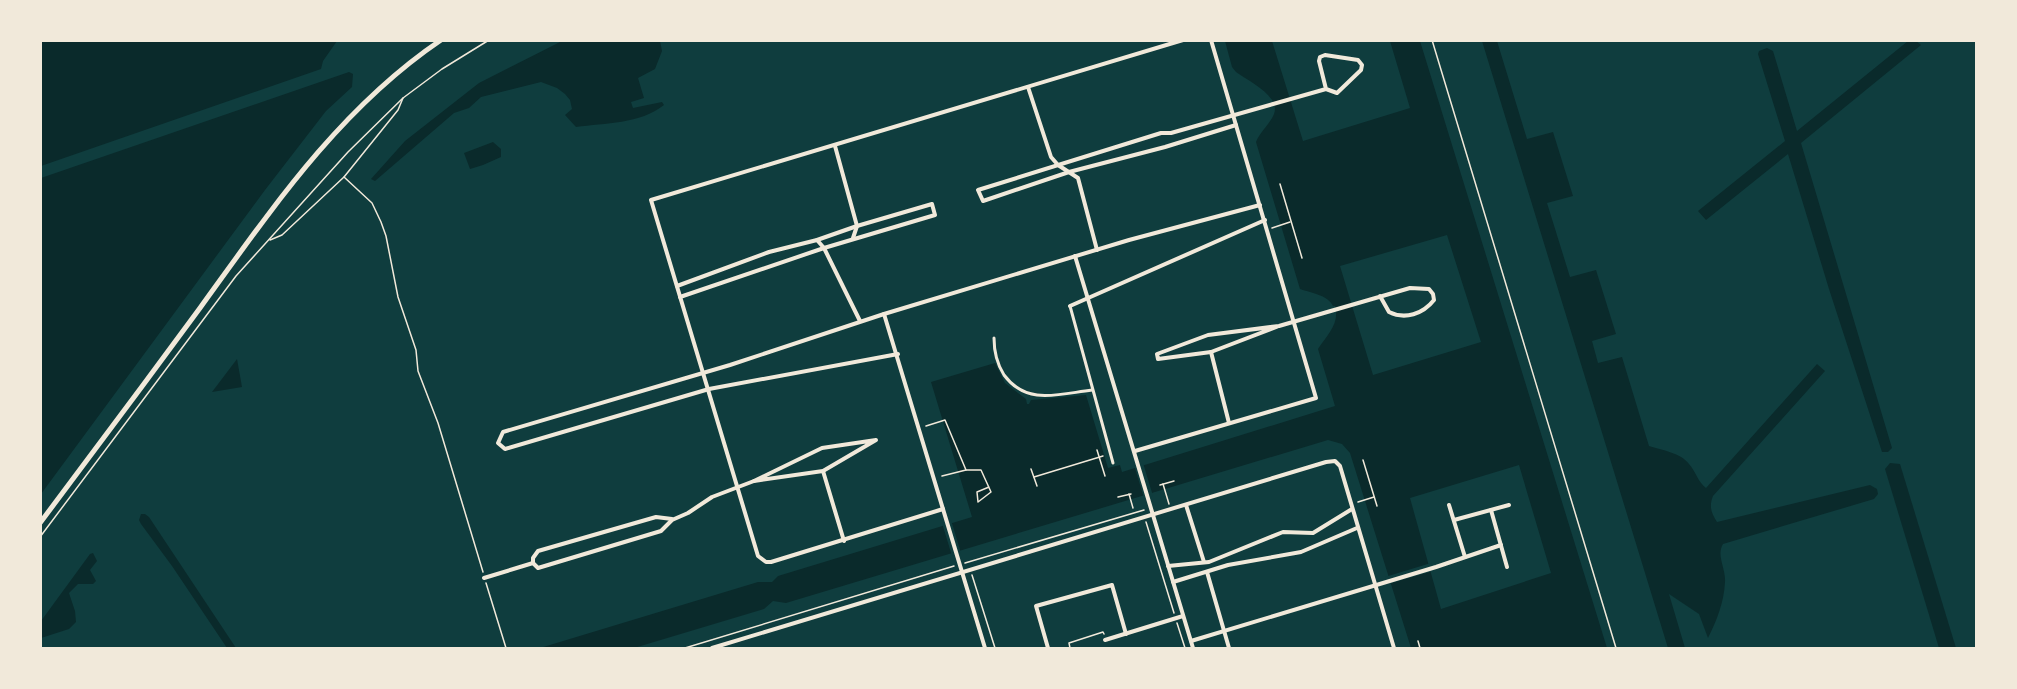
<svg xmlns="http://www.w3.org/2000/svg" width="2017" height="689" font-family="'Titillium Web',sans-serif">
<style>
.water{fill:#0a2a2b;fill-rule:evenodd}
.pier{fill:#0f3d3e}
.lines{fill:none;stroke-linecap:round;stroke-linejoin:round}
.path{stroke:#f1e9da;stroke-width:1.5}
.pedestrian{stroke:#f1e9da;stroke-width:3}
.minor{stroke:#f1e9da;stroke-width:4}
.secondary{stroke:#f1e9da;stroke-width:5}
</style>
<rect width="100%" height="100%" fill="#0f3d3e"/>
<!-- water -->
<g class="water">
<path d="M40 41 41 40 337 41 323 61 321 69 41 166Z"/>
<path d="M562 41H660L662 51 655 69 638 78 644 98 631 102 633 108 662 102 664 105C640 124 605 123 576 127L565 115 572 109 570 100 565 94 557 88 541 82 481 97 469 108 454 113 375 181 371 179 405 141 479 83Z"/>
<path d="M1225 41H1272L1303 141 1410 108 1390 41H1420L1607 648H1411L1350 453 1342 444 1328 440 786 603 773 601 764 609 634 648H540L758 582H772L778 576 972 517 931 382 995 363 1005 383 1026 399 1027 404H1029L1031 400 1086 395 1108 468 1120 465 1122 472 1335 406 1318 349C1328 334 1340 323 1335 306H1333C1328 295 1311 293 1300 289L1256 142C1260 132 1270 124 1274 114 1281 96 1248 81 1236 72L1232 67ZM1447 235 1481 342 1373 375 1340 266ZM1519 465 1551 573 1441 609 1410 498Z"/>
<path d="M1482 41H1497L1527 139 1553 132 1573 196 1547 203 1570 277 1596 270 1616 334 1592 341 1598 363 1622 357 1649 446C1662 450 1681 453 1689 464 1696 472 1698 482 1706 488L1817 364 1825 371 1713 496C1709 506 1711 513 1717 522L1870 485 1877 489 1878 494 1874 499 1723 544C1716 556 1726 568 1725 582 1724 602 1717 620 1708 638L1699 614 1669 594 1685 648H1668Z"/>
<path d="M1908 41H1916L1921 45 1801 143 1892 448 1888 452H1882L1829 289 1788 154 1706 220 1698 211 1785 141 1758 54 1759 51 1767 48 1773 51 1797 131Z"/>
<path d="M349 72 353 74 352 87 326 111 265 190 41 494V178Z"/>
<path d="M493 142 501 149V157L483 165 470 169 464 153Z"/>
<path d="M237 359 242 387 212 392Z"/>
<path d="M1890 463 1900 464 1956 648H1939L1885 469Z"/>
<path d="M141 514H145L149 517 236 648H227L172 566 141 524 139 520Z"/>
<path d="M93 553 97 561 90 570 96 581 93 584H78L69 593 75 611 76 622 69 629 41 638V621L90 554Z"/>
</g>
<!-- pier -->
<g class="pier">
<path d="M1143 463 1153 496 1144 498 1134 465Z"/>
<path d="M951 520 961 553 952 556 942 523Z"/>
<path d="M1431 563 1433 571 1388 584 1385 577Z"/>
</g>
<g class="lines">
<!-- path -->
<g class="path">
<path d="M1432 40 1616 648"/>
<path d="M344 177 372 203 381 222 386 236 398 297 416 350 418 371 438 423 483 572"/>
<path d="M1280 184 1302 258"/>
<path d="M1272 228 1290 222"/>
<path d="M270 240 282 235 344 177 398 110 403 98"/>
<path d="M926 426 945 420 966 470"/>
<path d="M1097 450 1105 476"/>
<path d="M1363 460 1377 506"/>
<path d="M1031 469 1037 486"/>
<path d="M942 476 966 470H981L991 492 978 502 977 492 989 487"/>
<path d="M1034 477 1103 456"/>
<path d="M1163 484 1169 504"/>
<path d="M1160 485 1174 481"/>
<path d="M1129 494 1133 508"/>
<path d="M1118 497 1131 494"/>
<path d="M1358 502 1374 497"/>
<path d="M1146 522 1174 613"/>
<path d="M40 537 236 276 348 152 403 98 442 69 489 40"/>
<path d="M965 563 1144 510"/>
<path d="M972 575 995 648"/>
<path d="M486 583 506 648"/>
<path d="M1177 623 1185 648"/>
<path d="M1418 641 1420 648"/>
<path d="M685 648 954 566"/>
<path d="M1070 648 1069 643 1103 632 1104 634"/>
</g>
<!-- pedestrian -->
<g class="pedestrian">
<path d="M1070 306 1113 463"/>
<path d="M994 338C994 350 997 364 1004 375 1027 406 1059 394 1092 390"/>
</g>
<!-- minor -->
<g class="minor">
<path d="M1028 87 1051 157 1058 165 1078 178 1097 250"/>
<path d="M1236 125 1165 147 1069 172 983 201 978 190 1161 133H1171L1326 89 1337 93 1361 70 1362 65 1358 60 1325 55 1320 57 1319 61 1326 89"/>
<path d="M835 146 857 226 853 238"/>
<path d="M817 240 824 248 860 321"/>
<path d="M1075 256 1193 648"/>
<path d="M677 286 769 252 817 240 857 226 932 204 935 215 824 248 680 297"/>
<path d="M1070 306 1265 220"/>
<path d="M884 314 985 648"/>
<path d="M1279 326 1211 352 1158 359 1157 354 1208 335 1279 326 1410 288 1429 289 1433 294 1434 300C1423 314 1405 320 1389 312L1380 296"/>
<path d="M1211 352 1229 423"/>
<path d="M898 354 709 389 505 449 498 443 503 432 730 365 884 314 1129 240 1260 205"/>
<path d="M876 440 823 471 754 481 822 448Z"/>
<path d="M1135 451 1316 398 1211 40"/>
<path d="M823 471 844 541"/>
<path d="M1186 505 1204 562"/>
<path d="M1449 505 1465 557"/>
<path d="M943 509 771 562H766L758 556 651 200 1183 40"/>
<path d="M1491 510 1507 567"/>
<path d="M1454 520 1509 505"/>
<path d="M533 562V558L538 551 656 517 672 519"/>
<path d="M1168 566 1209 562 1283 532 1313 533 1352 509"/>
<path d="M1207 572 1229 648"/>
<path d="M484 578 533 563 538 568 661 531 672 520 688 513 712 497 754 481"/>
<path d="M1173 582 1228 565 1301 552 1357 528"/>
<path d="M1105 640 1183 616"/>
<path d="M1191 641 1436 567 1501 545"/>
<path d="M712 648 1326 462 1335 461 1340 466 1394 648"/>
<path d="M1048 648 1036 606 1112 585 1126 634"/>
</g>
<!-- secondary -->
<path class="secondary" d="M40 523C94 451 147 380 200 308 271 210 339 109 441 40"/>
</g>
<!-- border -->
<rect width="2017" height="689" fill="none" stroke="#f1e9da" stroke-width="84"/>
</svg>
